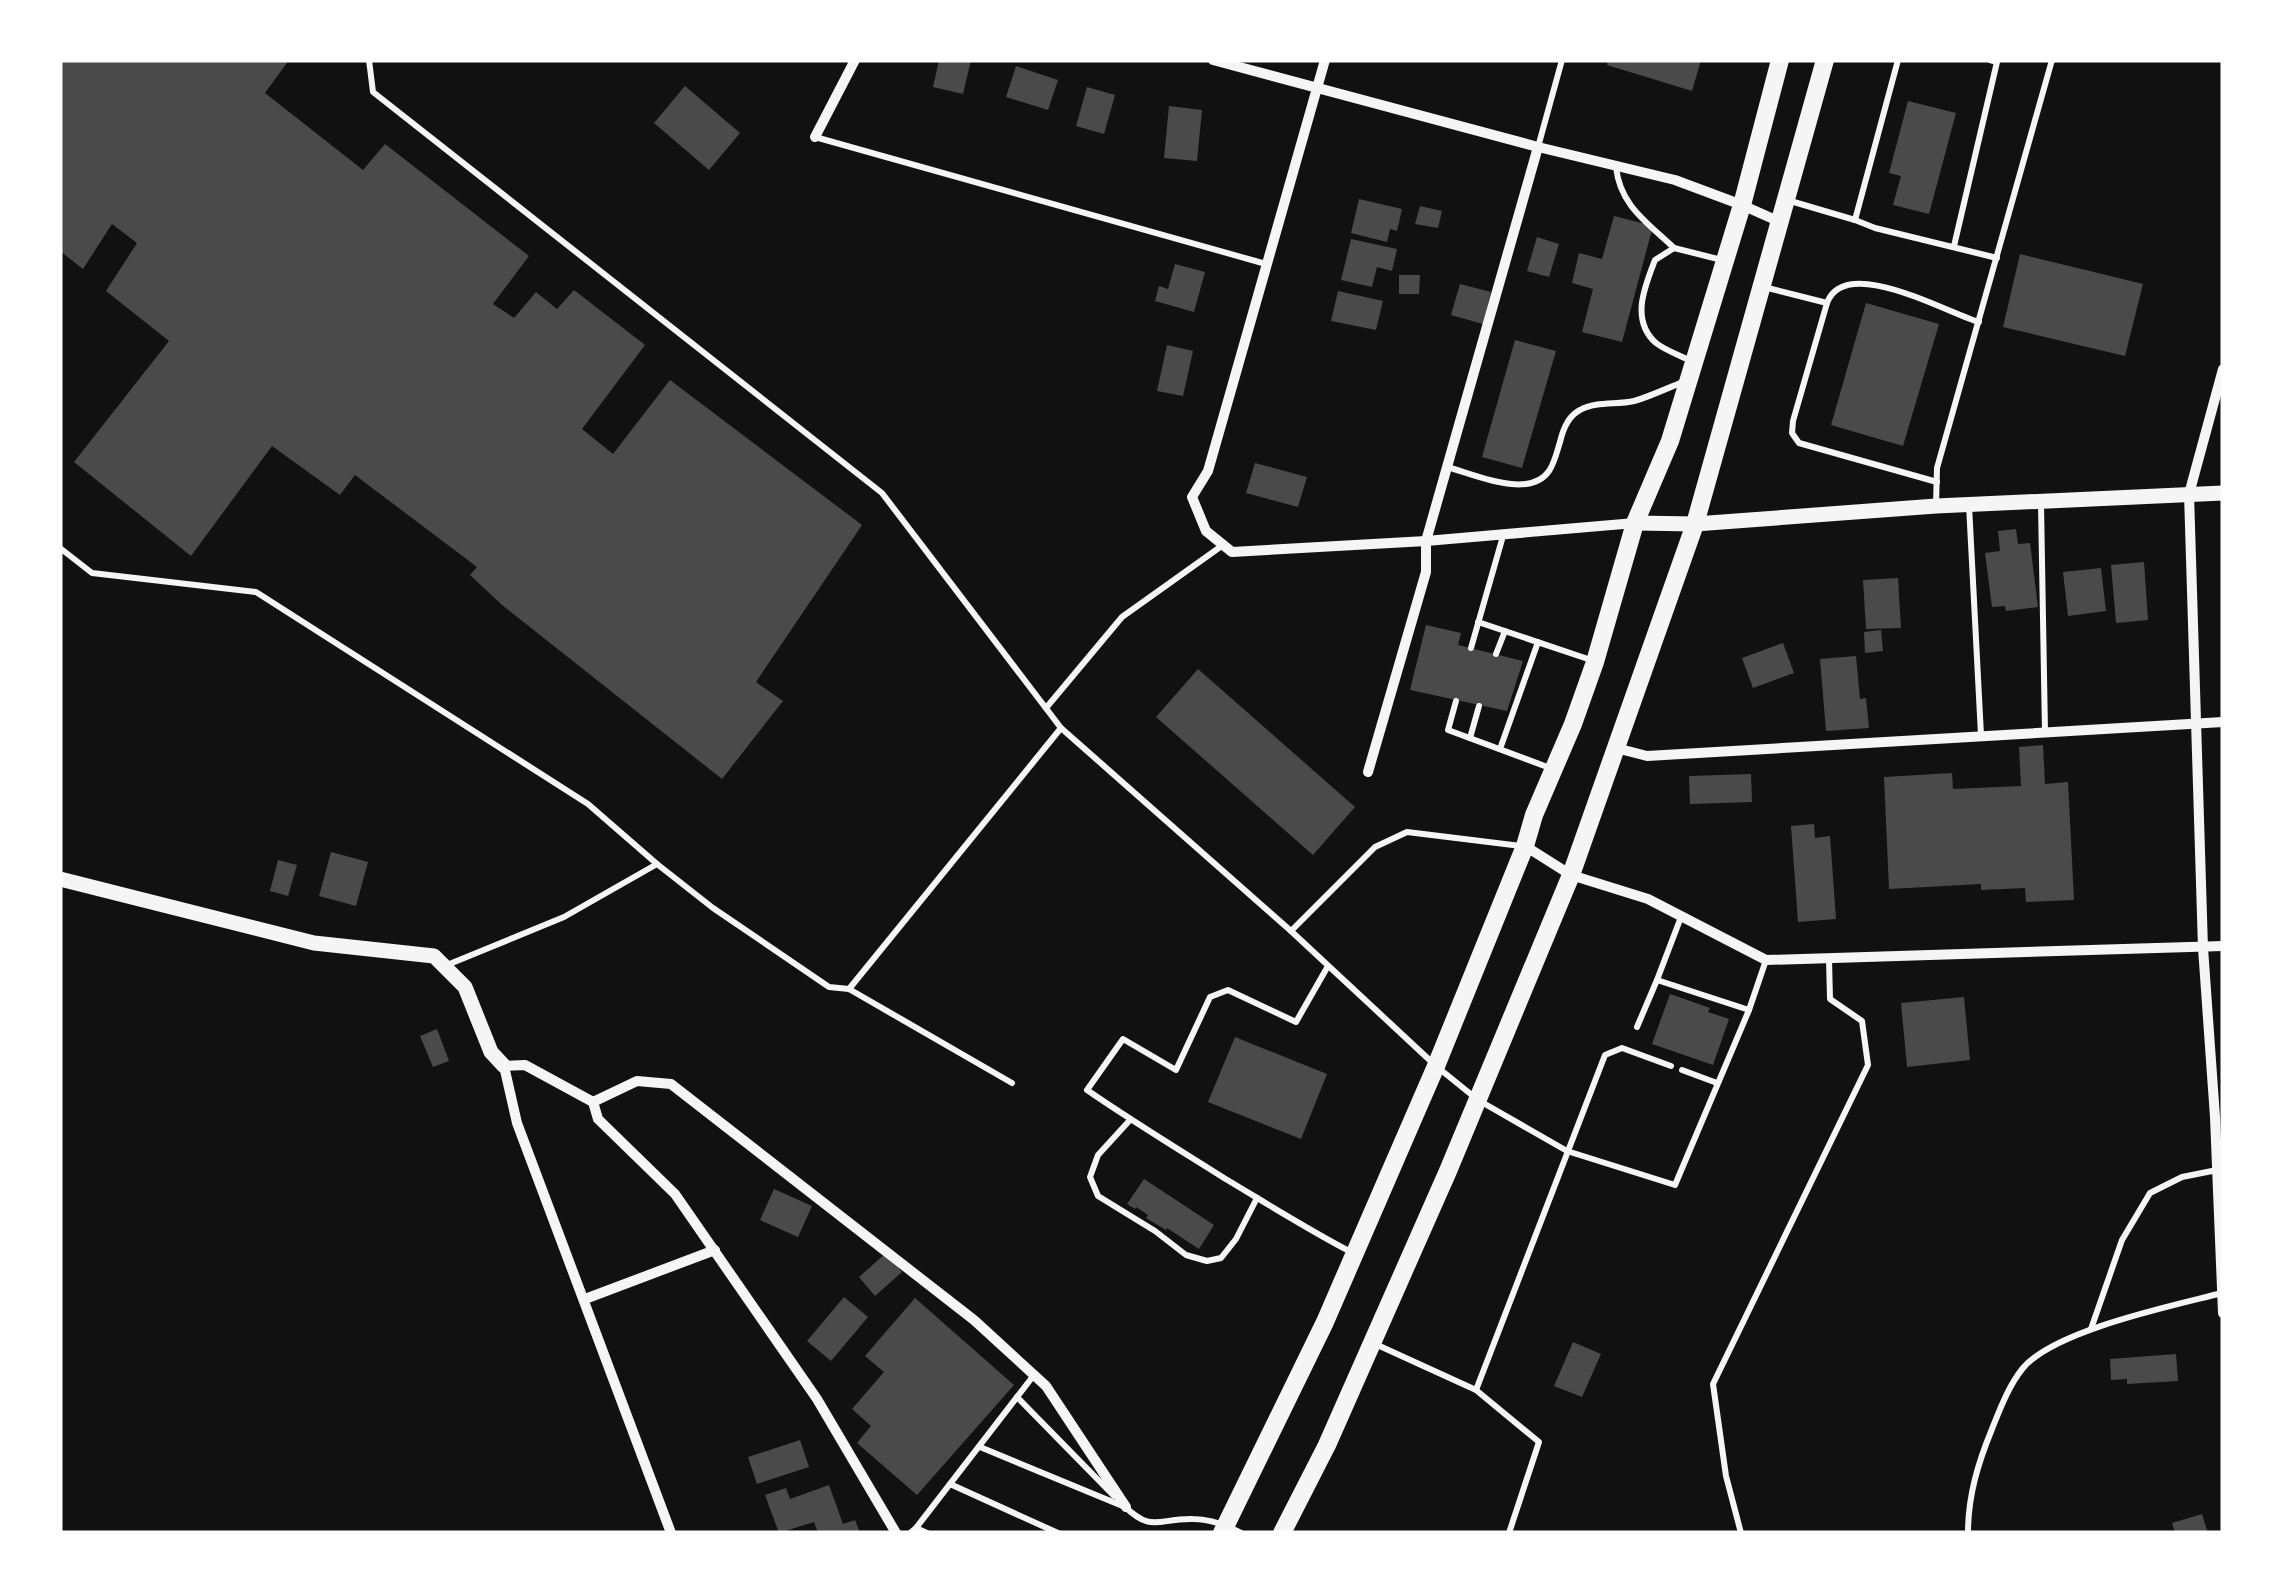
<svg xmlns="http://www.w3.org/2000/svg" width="2283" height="1593" font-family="Poppins,sans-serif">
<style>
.building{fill:#4a4a4a}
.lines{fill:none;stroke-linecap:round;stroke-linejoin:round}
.service{stroke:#f5f5f5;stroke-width:6}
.minor{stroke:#f5f5f5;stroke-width:10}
.tertiary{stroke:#f5f5f5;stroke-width:15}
.primary{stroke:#f5f5f5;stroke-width:18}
</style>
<rect width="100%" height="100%" fill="#111"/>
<!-- building -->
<g class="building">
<path d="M60 60H289L265 93 363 170 385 144 529 256 493 304 514 318 536 292 557 309 574 290 645 345 582 429 613 454 670 380 862 525 756 682 783 701 722 779 502 605 470 575 477 567 355 475 340 495 272 446 191 556 74 462 169 341 106 291 137 243 112 224 83 269 60 251Z"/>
<path d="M939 60H971L963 94 933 87Z"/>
<path d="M1608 60H1701L1692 91 1607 65Z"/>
<path d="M1016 66 1058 80 1048 110 1006 97Z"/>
<path d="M685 86 740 133 709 170 654 123Z"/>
<path d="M1087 87 1115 95 1104 134 1076 126Z"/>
<path d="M1908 101 1956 113 1929 214 1893 205 1901 176 1889 173Z"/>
<path d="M1169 106 1202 110 1197 161 1164 158Z"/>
<path d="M1359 199 1402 209 1397 231 1390 229 1387 242 1351 233Z"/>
<path d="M1420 206 1442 211 1438 228 1415 224Z"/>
<path d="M1614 216 1653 226 1622 342 1582 332 1593 289 1572 283 1579 253 1602 259Z"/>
<path d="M1537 237 1559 244 1549 277 1527 271Z"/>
<path d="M1351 239 1397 249 1392 271 1377 267 1372 287 1341 280Z"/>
<path d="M2020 254 2143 284 2125 356 2003 327Z"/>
<path d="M1175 264 1205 272 1194 312 1155 301 1159 286 1168 289Z"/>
<path d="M1399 275H1420L1419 294H1399Z"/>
<path d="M1460 284 1491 292 1483 324 1451 315Z"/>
<path d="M1338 291 1383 301 1376 330 1331 321Z"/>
<path d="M1866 303 1939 324 1903 446 1831 425Z"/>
<path d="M1515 340 1556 351 1522 468 1482 457Z"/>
<path d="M1167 345 1193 351 1183 396 1157 391Z"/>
<path d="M1255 463 1307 477 1298 507 1246 493Z"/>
<path d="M2016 529 2018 544 2030 543 2038 607 2006 611 2005 606 1992 607 1985 553 2000 551 1998 531Z"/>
<path d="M2144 562 2148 620 2116 623 2111 565Z"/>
<path d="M2101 568 2106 611 2068 616 2063 572Z"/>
<path d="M1898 578 1901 628 1866 629 1863 580Z"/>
<path d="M1426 625 1461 633 1458 645 1523 661 1507 711 1410 690Z"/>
<path d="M1881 630 1883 651 1865 653 1864 632Z"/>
<path d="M1783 643 1794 673 1753 688 1742 658Z"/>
<path d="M1856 656 1860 699 1866 698 1869 728 1826 731 1820 659Z"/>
<path d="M1198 669 1355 807 1313 855 1156 717Z"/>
<path d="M2043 745 2045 784 2068 782 2074 900 2026 902 2025 888 1981 890V884L1889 889 1884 777 1952 773 1953 789 2021 786 2019 747Z"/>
<path d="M1751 774 1752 802 1690 804 1689 776Z"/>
<path d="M1814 824 1815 838 1830 836 1836 919 1798 922 1791 826Z"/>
<path d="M331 852 368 862 356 906 319 896Z"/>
<path d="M278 860 297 865 288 896 270 891Z"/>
<path d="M1670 994 1710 1008 1708 1012 1729 1019 1713 1065 1652 1044Z"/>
<path d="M1964 997 1970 1060 1907 1067 1901 1003Z"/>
<path d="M437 1029 449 1061 433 1067 420 1036Z"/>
<path d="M1235 1037 1327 1074 1301 1139 1208 1102Z"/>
<path d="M1144 1179 1214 1225 1199 1249 1167 1228 1166 1230 1146 1218 1148 1215 1136 1207 1135 1209 1127 1204Z"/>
<path d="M774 1189 812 1206 798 1237 760 1220Z"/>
<path d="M886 1253 902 1272 875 1296 859 1277Z"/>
<path d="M844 1297 868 1317 831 1361 807 1341Z"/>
<path d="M915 1298 1014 1385 917 1495 857 1443 871 1426 852 1409 884 1372 865 1356Z"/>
<path d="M1573 1342 1601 1354 1582 1397 1554 1386Z"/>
<path d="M2176 1354 2178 1381 2127 1384V1379L2111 1380 2110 1359Z"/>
<path d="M800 1440 809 1467 757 1484 748 1457Z"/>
<path d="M829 1485 843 1524 855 1520 860 1533H818L814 1522 779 1533 765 1495 786 1488 790 1499Z"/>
<path d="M2202 1514 2208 1533H2175L2172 1523Z"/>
</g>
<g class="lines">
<!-- service -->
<g class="service">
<path d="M369 60 373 92 882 493 1061 728 1291 931 1436 1066 1478 1100 1567 1151 1675 1185 1749 1010 1657 980 1681 917"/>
<path d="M815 137 1266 264"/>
<path d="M1538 147 1562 60"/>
<path d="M1616 167C1620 206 1648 223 1674 248"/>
<path d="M1787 200 1855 220 1875 228 1997 258"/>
<path d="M1855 220 1898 60"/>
<path d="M1954 246 1997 62 1990 60"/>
<path d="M1764 287 1827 303"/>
<path d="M1693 362C1682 356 1666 351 1656 343 1630 320 1645 286 1655 260L1674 248 1722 260"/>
<path d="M1447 467C1474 474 1529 500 1549 471 1555 462 1557 451 1560 442 1563 429 1568 416 1580 410 1596 401 1617 405 1634 401 1651 396 1668 388 1685 381"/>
<path d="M1937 482 1799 443 1792 433 1793 421 1827 303C1845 254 1947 313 1979 322"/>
<path d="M2041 504 2045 732"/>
<path d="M1936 505 1937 468 2052 60"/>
<path d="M1969 505 1981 735"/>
<path d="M60 548 92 573 256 592 588 804 657 864 713 908 829 987 849 989 1012 1083"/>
<path d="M1478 622 1591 660"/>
<path d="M1471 648 1503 536"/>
<path d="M1496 654 1505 631"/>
<path d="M1456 701 1448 730 1550 768"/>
<path d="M1046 708 1122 617 1223 545"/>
<path d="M1470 738 1479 706"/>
<path d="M1500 749 1538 642"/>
<path d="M1291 931 1375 847 1407 832 1521 846"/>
<path d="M447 965 564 917 657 864"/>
<path d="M1328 966 1296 1022 1228 990 1210 997 1176 1070 1123 1039 1087 1090C1132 1121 1178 1149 1224 1178 1266 1203 1307 1229 1351 1252"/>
<path d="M849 989 1061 728"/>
<path d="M1749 1010 1766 960"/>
<path d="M1637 1027 1657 980"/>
<path d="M1682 1070 1717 1083"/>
<path d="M1130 1120 1098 1155 1090 1177 1098 1196 1155 1231 1186 1255 1207 1261 1221 1258 1236 1239 1257 1198"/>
<path d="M2091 1329 2122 1240 2150 1193 2182 1177 2217 1170"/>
<path d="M1373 1343 1476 1390 1605 1055 1622 1048 1671 1066"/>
<path d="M1476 1390 1539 1442 1509 1533"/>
<path d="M1017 1397 1114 1496"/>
<path d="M980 1447 1125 1507"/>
<path d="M950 1484 1058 1533"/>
<path d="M1123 1505C1153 1534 1157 1518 1193 1519 1209 1519 1226 1525 1241 1533"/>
<path d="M916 1528 927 1533"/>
<path d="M910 1533 916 1528 1034 1375"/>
<path d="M1741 1533 1726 1476 1713 1384 1868 1065 1862 1021 1830 999 1829 959"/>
<path d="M1968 1533C1968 1496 1978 1463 1992 1429 2000 1409 2009 1385 2023 1368 2055 1330 2172 1306 2222 1293"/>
</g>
<!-- minor -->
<g class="minor">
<path d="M1213 60 1538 147 1675 180 1742 205 1780 222"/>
<path d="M1325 60 1208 471 1192 497 1206 531 1232 552 1426 541 1635 523"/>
<path d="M815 137 855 60"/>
<path d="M2223 369 2189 494 2203 948 2215 1117 2223 1313"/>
<path d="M1616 748 1647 756 2223 722"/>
<path d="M1368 772 1426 572V541L1538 147"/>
<path d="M1525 846 1571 875 1648 899 1766 960 2223 946"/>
<path d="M593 1102 637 1081 671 1084 974 1320 1046 1386 1126 1507"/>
<path d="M585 1299 715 1250"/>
<path d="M671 1533 517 1123 504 1066 525 1065 593 1102 598 1119 675 1194 817 1399 896 1533"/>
</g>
<!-- tertiary -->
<g class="tertiary">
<path d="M1635 523 1695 524 1936 506 2223 493"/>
<path d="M60 879 314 943 434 956 465 987 491 1052 504 1066"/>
</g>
<!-- primary -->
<g class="primary">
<path d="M1222 1533 1325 1322 1436 1066 1525 846 1534 815 1573 724 1595 662 1635 523 1670 441 1742 205 1780 60"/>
<path d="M1282 1533 1327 1445 1448 1171 1571 875 1695 524 1825 60"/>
</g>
</g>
<!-- border -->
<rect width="2283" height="1593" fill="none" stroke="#ffffff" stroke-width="125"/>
</svg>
